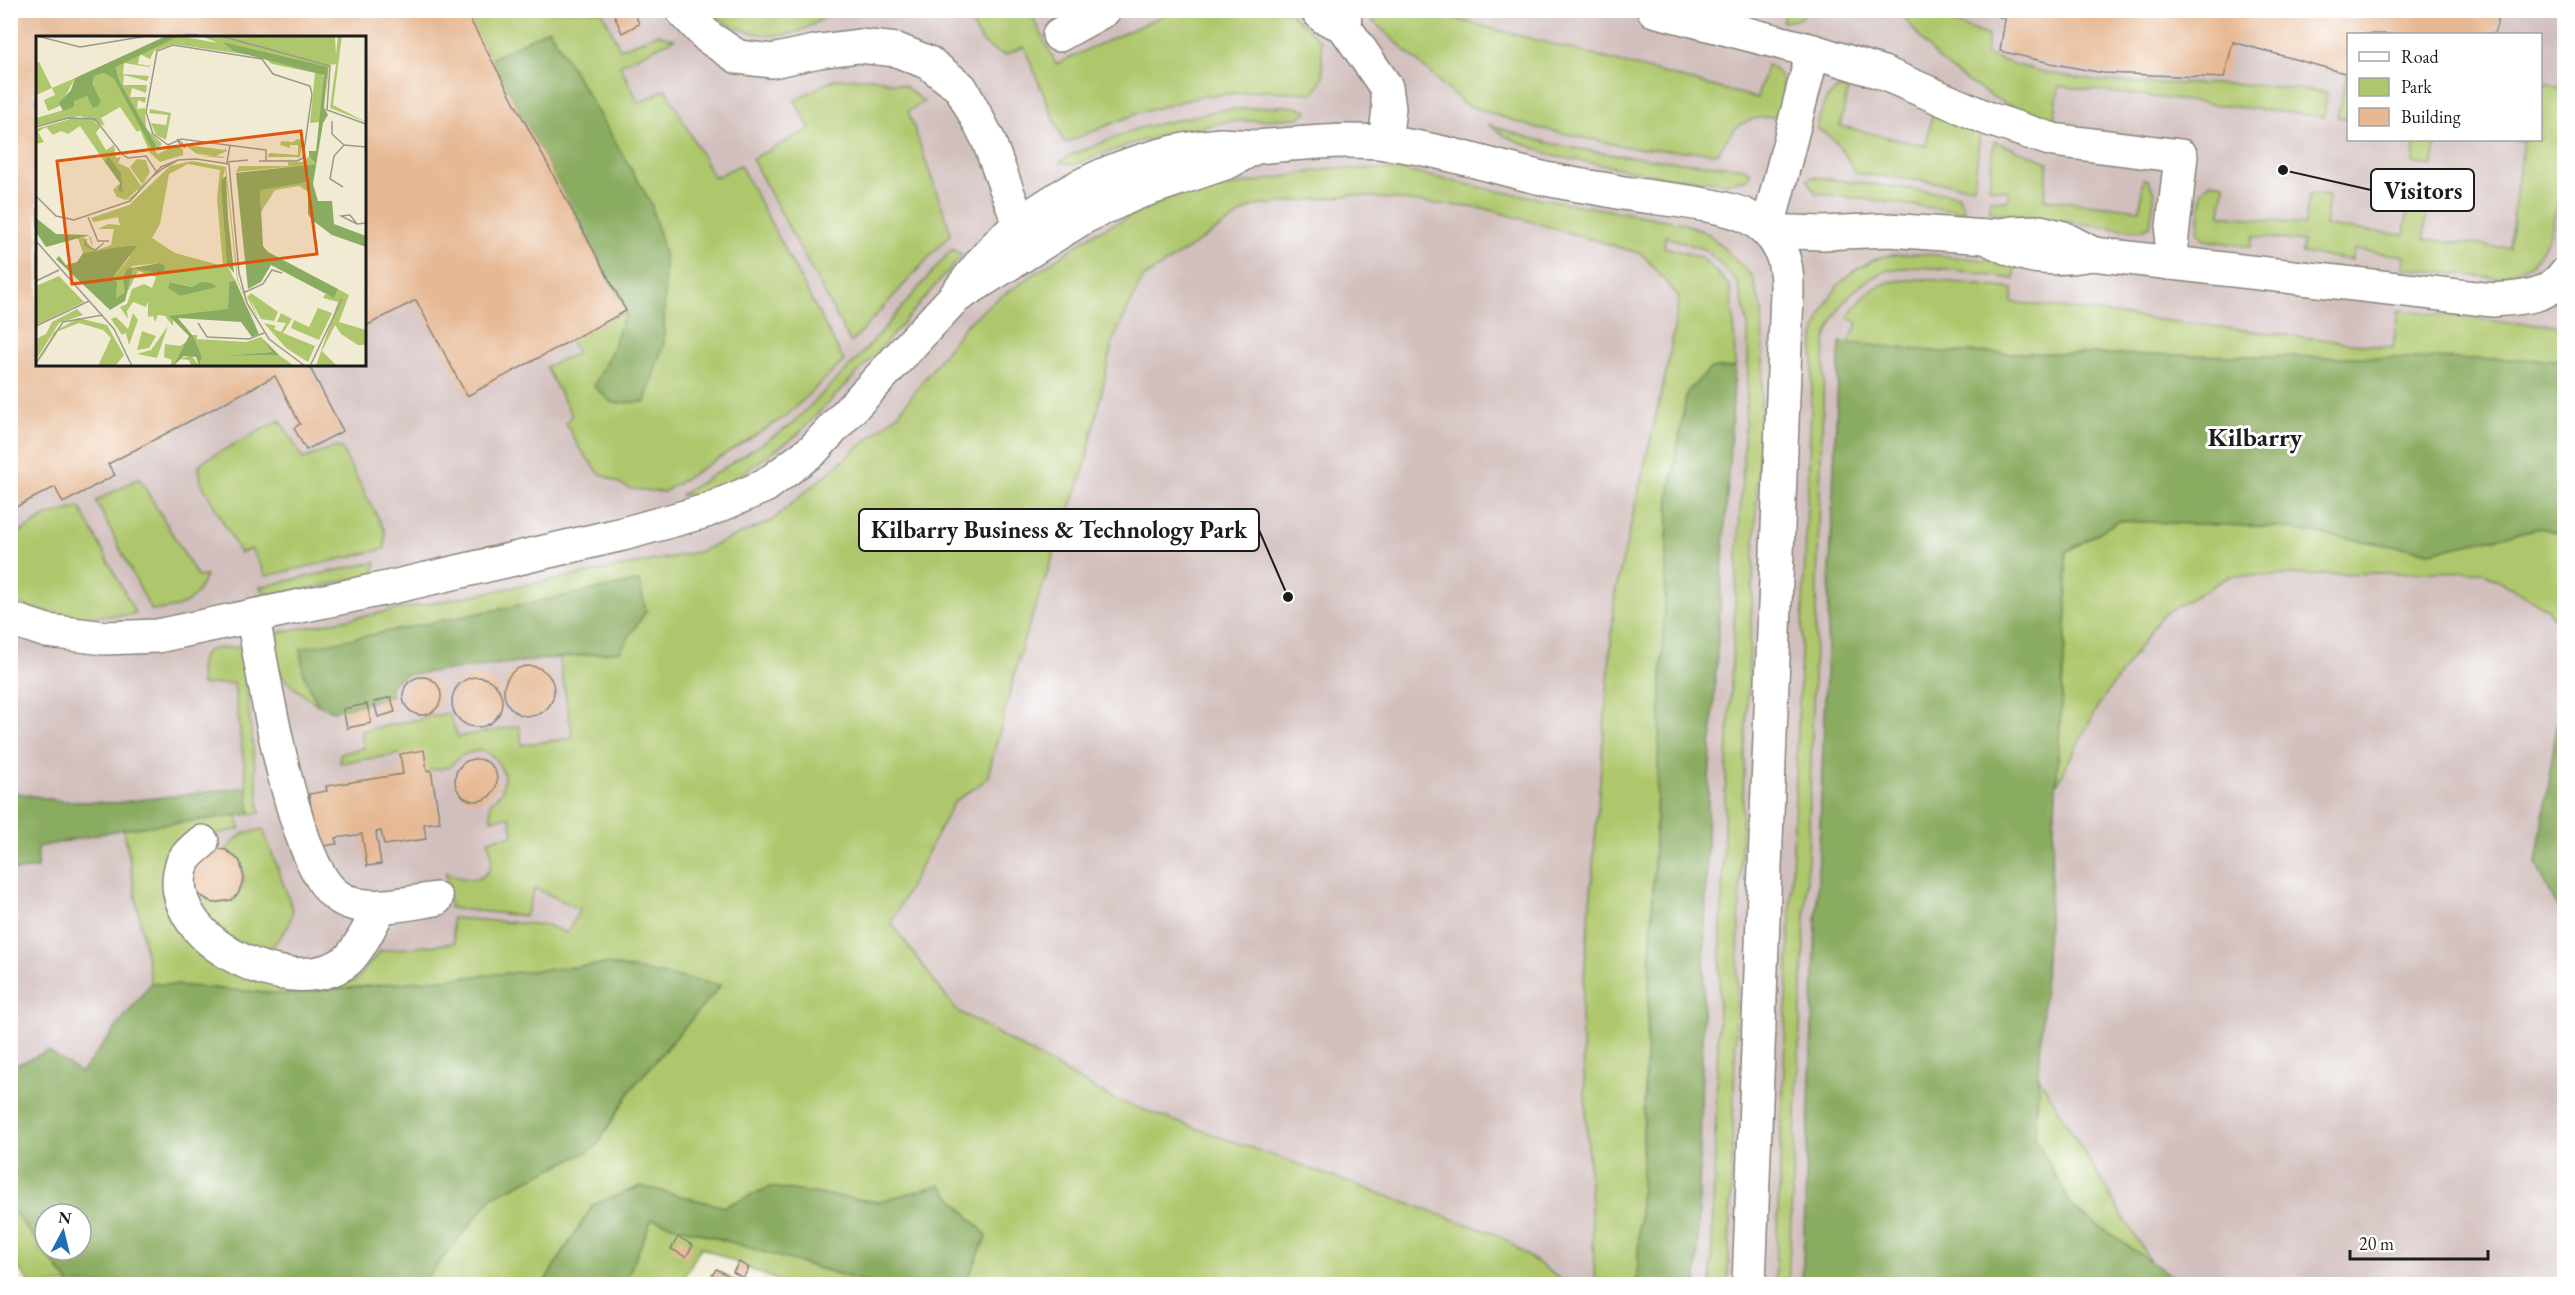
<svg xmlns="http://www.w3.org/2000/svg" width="2575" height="1295" font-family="'EB Garamond',serif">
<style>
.industrial{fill:#d1bfbd;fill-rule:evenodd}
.green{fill:#aec76c;stroke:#657244;stroke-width:1.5}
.forest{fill:#8aac60;stroke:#53643e;stroke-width:1.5;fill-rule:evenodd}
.building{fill:#e6b893}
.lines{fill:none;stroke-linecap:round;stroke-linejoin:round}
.minor-casing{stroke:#868478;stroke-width:36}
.minor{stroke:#fff;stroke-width:33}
.labels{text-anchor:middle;stroke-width:6;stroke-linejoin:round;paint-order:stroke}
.quarter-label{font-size:26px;font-weight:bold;fill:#1c1c1c;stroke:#fff}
.inset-road{fill:none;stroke:#9c988a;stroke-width:1.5}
.view{fill:#de560d;fill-opacity:0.15;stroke:#de560d;stroke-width:3}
.inset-edge{fill:none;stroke:#1c1c1c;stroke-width:3}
.leader{fill:none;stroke:#1c1c1c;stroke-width:2}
.callout-dot{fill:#1c1c1c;stroke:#fff;stroke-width:2}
.callout{fill:#fff;stroke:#1c1c1c;stroke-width:2}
.callout-label{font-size:24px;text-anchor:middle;font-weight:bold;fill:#1c1c1c}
</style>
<rect width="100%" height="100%" fill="#fff"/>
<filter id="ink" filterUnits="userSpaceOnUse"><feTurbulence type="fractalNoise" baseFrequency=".0167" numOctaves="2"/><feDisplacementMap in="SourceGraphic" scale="12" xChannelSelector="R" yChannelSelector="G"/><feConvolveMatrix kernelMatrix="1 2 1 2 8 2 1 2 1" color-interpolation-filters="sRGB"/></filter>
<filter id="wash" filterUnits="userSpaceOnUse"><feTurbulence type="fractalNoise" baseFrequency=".008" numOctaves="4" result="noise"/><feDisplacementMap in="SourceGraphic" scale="24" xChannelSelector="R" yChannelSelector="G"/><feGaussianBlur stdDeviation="1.35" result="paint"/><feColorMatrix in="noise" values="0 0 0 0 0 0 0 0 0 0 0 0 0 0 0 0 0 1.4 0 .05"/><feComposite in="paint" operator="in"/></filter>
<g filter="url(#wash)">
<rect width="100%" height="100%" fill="#f1ebd4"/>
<!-- industrial -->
<path class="industrial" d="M11 11H2564V1284H872L631 1212 601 1284H70L11 1208ZM2348 34H2540V140H2348ZM38 38H364V364H38ZM45 1214H81V1250H45Z"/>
<!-- green -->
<g class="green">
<path d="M465 11H602L620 49 658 34 674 39 620 65 639 103 666 89 714 178 740 165 844 361 785 417 664 492 631 489 599 473 580 449 566 423 572 416 546 367 577 353 570 340 626 311 612 350 595 386 664 342 549 30 491 59Z"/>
<path d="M706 11 832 10V11L829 15C820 20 810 27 800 31 767 43 733 29 706 11Z"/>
<path d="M967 11H1008L1011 15 1016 11H1047L1033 17 1056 64 1173 11H1288L1321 41 1323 76 1315 93 1263 91 1203 96 1138 113 1064 143 1024 47 1005 55C979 46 976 34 967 11Z"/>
<path d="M1362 11H1426L1757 98 1767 65C1789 74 1784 99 1775 117 1742 117 1733 126 1718 153L1632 148 1529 126 1464 104Z"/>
<path d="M1786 11V10L1806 11C1802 20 1793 21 1783 22Z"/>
<path d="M1900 11H1938L1960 25 1988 36 1986 54C2067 88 2155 83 2240 84 2269 85 2299 90 2327 92L2324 117 2059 86 2054 120C2023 118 1964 82 1941 61 1925 46 1913 28 1900 11Z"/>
<path d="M2347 74H2348V119L2337 117Z"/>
<path d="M873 78 905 86 924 102 908 111 951 233 851 343 752 159 810 129 795 100 835 79Z"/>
<path d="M2541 82 2564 89V180L2549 237 2532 264 2496 278 2403 268 2404 256 2354 249 2352 260 2302 253 2303 242 2253 236 2250 247 2206 240 2198 232 2202 190 2210 182 2224 184 2221 215 2305 225 2309 194 2329 196 2325 226 2404 235 2408 206 2427 208 2424 239 2509 248 2523 141 2510 140H2540Z"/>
<path d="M1841 88 1848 91 1840 126 1926 146 1933 110 1980 132 1974 187 1855 173C1845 153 1838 139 1817 129 1821 111 1822 96 1841 88Z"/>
<path d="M1283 106 1301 108 1308 111 1298 118 1225 122 1136 142 1073 165 1060 162 1069 156 1136 129 1221 110Z"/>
<path d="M1488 124C1569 156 1659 159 1745 168L1751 174 1747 179 1727 183 1661 176 1554 156 1507 137Z"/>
<path d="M2416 140H2436L2433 166 2413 163Z"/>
<path d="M1994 141 2048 162 2044 199 2140 210 2143 179 2148 180 2155 192 2150 226 2142 230H2130L1990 212V199L2008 201 2010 191 1989 188Z"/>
<path d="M1333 168 1401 170 1498 191 1683 223 1709 234 1752 276 1762 310 1763 364 1743 794 1728 1284H1711L1725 796 1748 366V325L1738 283 1706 250 1665 236 1664 247 1702 258 1730 286 1734 325 1735 367 1710 369 1687 392 1669 496 1637 1284H1595L1581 1015 1615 593 1669 359 1679 297 1642 254 1487 209 1353 195 1253 206 1143 278 1113 340 1086 463 1023 642 987 779 954 802 891 923 956 1010 1113 1099 1500 1236 1567 1284H965L987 1236 940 1185 877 1202 770 1187 724 1207 641 1186 593 1205 543 1284H422L492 1197 595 1148 633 1087 720 986 606 964 328 990 283 994 151 983 124 829 237 815 240 829 212 835 167 878 276 984 328 990 356 980 380 951 454 943 452 918 546 925 567 933 580 909 535 888 525 916 450 908 446 872C478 888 500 877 488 840L513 835 510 817 491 819 490 803 502 792 504 774C501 769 498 761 493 757 481 744 458 755 450 767L427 771 400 754 340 763V754L364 748 361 731 449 713 458 737 519 726 522 745 573 738 559 658 620 651 304 675 318 705C286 681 276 681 271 639L281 632 698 552 771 521 899 413 964 327 990 304 1093 234 1170 197Z"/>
<path d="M1813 177 1958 195 1965 212 1816 193 1807 180Z"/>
<path d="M952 249 962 255 873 357 797 435 727 484 699 495H681L790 426 862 354Z"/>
<path d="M1925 254 2016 263 2014 279C1977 274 1923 261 1886 271 1881 272 1875 277 1870 279 1845 294 1834 314 1825 341L1808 854 1788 1284H1775L1814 338C1824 300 1839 273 1879 258 1892 253 1911 255 1925 254Z"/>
<path d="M1925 279 2013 289 2012 302 2393 348 2398 310 2510 323 2564 325V360L1941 352 1848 344 1858 323 1848 317C1873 282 1883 281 1925 279Z"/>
<path d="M280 420 303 459 335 447 341 448 385 531V549L266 576 251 549 240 553 201 482 199 466 203 461Z"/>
<path d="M139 478 198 577 206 576C194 605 181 609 151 610L96 501Z"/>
<path d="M80 507 136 614C90 618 53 618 11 601L10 538 47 516Z"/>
<path d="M2118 521 2278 527 2430 552 2540 528 2564 534V632L2547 608 2481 571 2230 576 2162 615 2098 706 2056 786 2067 610 2066 552Z"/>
<path d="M376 562 374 571 369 576 278 595 266 594 260 587Z"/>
<path d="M242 647 260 813 250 814 234 683 201 685C198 645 206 649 242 647Z"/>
<path d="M263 829 293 910 288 927 265 955 214 932 196 902 198 894 213 903C248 901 256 868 226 850L242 834Z"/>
<path d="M2038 1076 2150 1261 2073 1208 2035 1138Z"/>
<path d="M11 1208 70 1284H31L11 1258Z"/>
<path d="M652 1219 872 1284H785L701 1247 680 1284H624Z"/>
</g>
<!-- forest -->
<g class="forest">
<path d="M549 29 651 203 665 258 664 342 645 402 612 403 594 386 612 350 626 311 491 59Z"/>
<path d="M1840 342 1941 352 2564 360V534L2540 528 2430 552 2278 527 2118 521 2066 552 2067 610 2035 1138 2073 1208 2183 1284H1802L1835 441Z"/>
<path d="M1735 367 1708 796 1697 1284H1637L1669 496 1687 392 1710 369Z"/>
<path d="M639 581 646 611 620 651 404 675 391 685V697L334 711 318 705 304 675 300 649Z"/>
<path d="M2564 680V921L2536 864Z"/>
<path d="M247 787 250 814 124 829 38 847 37 868 11 871V792L61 801 115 803Z"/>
<path d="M606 964 721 985 633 1087 595 1148 492 1197 422 1284H70L11 1208V1067L48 1051 81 1073 151 983 283 994ZM45 1214H81V1250H45Z"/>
<path d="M940 1185 987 1236 965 1284H872L652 1219 624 1284H543L593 1205 641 1186 724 1207 770 1187 877 1202Z"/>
</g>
<g id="blocks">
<!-- building -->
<g class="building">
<path d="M10 10H465L626 311 467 396 416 300 364 327V38H38V364H308L343 431 306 450 294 428 300 424 275 376 108 464 115 475 63 503 55 487 10 510Z"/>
<path d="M612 10H633L639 24 622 33Z"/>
<path d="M1982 10H2501L2494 34H2348V74L2233 42 2224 78 2103 73 2055 64 2000 51 2005 19Z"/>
<circle cx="529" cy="691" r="25"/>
<circle cx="422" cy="696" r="19"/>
<circle cx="477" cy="702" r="25"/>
<path d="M391 697 395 712 378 717 374 702Z"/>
<path d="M367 704 371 723 347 728 343 709Z"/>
<path d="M424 750 427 771 431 770 440 822 424 824 426 839 384 845 381 831 376 832 381 864 367 866 362 834 335 838 337 844 317 847 309 794 327 791 326 786 403 774 400 754Z"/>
<circle cx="476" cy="780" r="21"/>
<path d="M217 849 226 850 240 861 244 878 238 894 231 900 213 903 198 894 191 879 209 851Z"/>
<path d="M678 1237 693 1245 686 1257 671 1249Z"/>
<path d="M739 1262 749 1268 743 1278 733 1272Z"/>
<path d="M716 1269 745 1284H707Z"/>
<path d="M766 1279 776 1284H763Z"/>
</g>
</g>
</g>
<g filter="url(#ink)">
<use href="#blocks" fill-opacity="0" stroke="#868478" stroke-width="1.5"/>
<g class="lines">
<defs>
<g id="minor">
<path d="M682 10 708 37 738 57 772 61 819 51 859 46 897 50 929 63 961 88 988 139 1020 226"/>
<path d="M1317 10 1324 17 1344 26 1345 10"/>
<path d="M1654 10 1813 51 1883 73 1989 119 2053 140 2181 156 2169 263"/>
<path d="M1344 26 1386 87 1389 108 1385 143"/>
<path d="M1059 35 1104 10"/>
<path d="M1813 51 1767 231 1822 233 1889 230 1986 237"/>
<path d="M1221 145 1255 147 1228 162 1136 193 1084 217 954 298C969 278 983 259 1001 241 1060 186 1142 152 1221 145Z"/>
<path d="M1255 147C1298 144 1343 138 1387 143 1440 149 1490 166 1542 178 1567 184 1593 187 1618 192 1650 198 1722 203 1748 217 1779 234 1788 258 1787 292L1749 1284"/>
<path d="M2040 232 2063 238 2093 254C2048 261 2026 260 1986 237L2013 233Z"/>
<path d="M2093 254 2493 300C2520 298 2547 298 2564 275"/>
<path d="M253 617C263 674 293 865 337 896 364 915 406 903 436 899"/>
<path d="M10 619 47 631 105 638 157 636 392 587 623 534 706 511 765 486 813 450 954 298"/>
<path d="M202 842C196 847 186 855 183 862 155 935 285 1002 344 963 357 955 373 920 381 906"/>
</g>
</defs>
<!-- minor casing -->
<use href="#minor" class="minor-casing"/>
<!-- minor -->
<use href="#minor" class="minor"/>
</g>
</g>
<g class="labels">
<!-- quarter labels -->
<g class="quarter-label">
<text x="2255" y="446">Kilbarry</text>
</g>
</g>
<!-- overview -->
<g transform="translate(36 36)">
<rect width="330" height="330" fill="#f1ebd4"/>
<path d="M143 0 182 7 165 0H299L300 19 302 0H306L297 69 330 86 294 72 300 28 293 29 290 61 291 36 186 6 197 15 225 19 285 36 288 41 285 86 274 87 279 37 236 28 227 21 137 8 118 15 114 23 104 18 102 28 113 30 114 27 113 34V31L88 27 87 38 113 40 111 45 88 39 87 49H111L110 57 96 52 94 61H110L109 67 102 64 101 73 109 72 110 92 126 108 119 115 122 118 139 109 147 113V119L124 126 114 117 104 94 101 96 84 71 65 82 69 90 44 80 0 90V82L38 71 37 65 51 60 56 66 58 40 68 37 78 43 117 114 120 109 83 44 80 30 83 26ZM3 26 16 52 39 42 24 70 12 75 8 64 19 59 16 52 0 59V27ZM114 73 135 77 130 104 120 99 115 87 130 89 132 79 113 77ZM34 83H53L65 90 60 97 70 114 78 109 80 122 85 121 82 127 93 132 105 150 115 138 102 157 96 163 91 164 101 156 102 153 90 164 81 161 77 154 84 147 82 155 87 156 85 137 73 122 68 125 44 90 32 98 25 95 17 99 10 91 2 96 8 106 0 108V93ZM261 103 267 104 264 121H232L233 117 262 119V109H254V112L244 109 245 105 257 106ZM151 105V109L189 114V111L191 115 180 120 189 121 187 122 166 120H177L161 118 150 110ZM273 120 280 128 200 136 203 130H252V126H268ZM101 123 110 124 114 136 106 148 94 131ZM156 125 190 131 202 244 223 297 201 244 189 132 185 153 191 229 199 244 193 246 192 274 137 282V290L129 280 122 279 119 286 117 280 112 281V265L110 271 97 266 91 275 92 283 84 271 91 268 96 253 108 248 116 252 120 241 102 235 91 257 97 233 126 238 124 227 96 230 89 256 80 262 75 244 94 221 90 210 63 215 59 216 47 217 42 202 55 201 57 213 53 201 48 202 58 215 75 209 78 193H62L72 188 84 189 82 181 87 180 58 186 59 188 55 182 93 169 134 130ZM152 128 184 134 181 163 187 230 139 217 116 202 124 188 133 138ZM134 246 157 251H180L145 260ZM268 146 274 150 273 156 263 150 239 154 225 176 224 153 228 150ZM23 240 48 266 0 289V250ZM302 253 313 259 303 286 330 294V309H322L305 298 299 289 286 315 301 330H280L302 266 287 262 289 258 298 261ZM215 257 242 276 238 285 225 283 214 263 223 284 211 261ZM282 272 296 277 283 304 255 292 258 284 273 291ZM41 273 47 279 23 287 0 324V303L10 298 16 286ZM97 277 102 284 93 309 90 297 86 299 75 283 80 281 92 293ZM245 277 256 283 247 297 279 310 272 326 250 312 228 287 240 290 238 293 245 296 250 287 241 286ZM42 282 71 289 88 319 79 330H62L75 302 67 294 43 287 20 296 3 327 18 296ZM132 290 121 322 101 318 115 314ZM106 295 120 300 113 312 101 314ZM155 299H161V303L210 306 225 301 236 316 184 320 243 319 257 329 155 330 153 324 144 323 155 319 162 328 166 321ZM150 306 137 330H134L136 324 128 321 129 308 144 310Z" fill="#aec76c" fill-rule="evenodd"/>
<path d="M130 0H143L80 31 83 44 120 109 117 115 78 43 68 37 58 40 57 49 65 66 62 70 57 72 51 60 38 65V71L27 75 23 67 35 54 39 42ZM186 6 292 31 288 71 292 79 287 87 277 148 282 165H296L298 188 330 200V211L296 199 276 184 272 178V146L224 154 227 210 232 216 302 253 298 262 235 229 225 246 212 253 200 137 280 128 273 120V115H280L288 39 197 15ZM73 121 85 137 87 156 82 155 84 147 68 125ZM190 140 192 181 198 237 191 229 185 153 186 143ZM0 182 20 198 54 199 10 211 0 196ZM90 210H101L75 244 81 246 80 262 89 256 87 242 91 233 124 227 129 231 127 238 97 233 89 265 74 274 20 223 23 220 30 229 41 226 47 217ZM199 244 223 298 216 301 205 286 142 282 157 300 166 321 163 329 160 321 148 320 137 330 153 300 133 280 192 273 193 246ZM134 246 156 251 165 246 175 247 181 251 145 260 132 252ZM225 301 243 319 184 320 236 316Z" fill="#8aac60"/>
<path class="inset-road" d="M1 0 44 11 111 0M185 0 294 30 291 74 330 88M296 85V98L308 109M0 91 32 82 59 83 86 118 92 122 110 120 120 135M141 103 146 107 149 112 143 107ZM194 109 191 126 212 124M142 124 160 123 193 128 203 237 211 267 233 303 269 330M142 124 126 133 115 142 125 131ZM223 125H261L267 122 276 58 274 50 237 38 226 23 137 9 121 15 110 76 117 98 132 109 145 103 230 114V125M307 151 294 143 298 120 308 109 330 111M0 160 20 180 38 184 94 165 115 142M52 181 62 205H73M321 188 314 179 305 180 321 188 330 187M50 203 49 209 59 214 68 207M0 205 78 293 96 330M0 245 23 234M207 257 227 248 236 234 246 237M162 287 171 301 213 303 228 297M0 290 53 265M0 327 27 286 67 279M274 330 306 263"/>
<path class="view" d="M265 95 281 218 36 248 21 125Z"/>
<rect width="330" height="330" class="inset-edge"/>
</g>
<!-- callouts -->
<path class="leader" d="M2283 170L2371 190M1288 597L1259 530"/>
<g class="callout-dot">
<circle cx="2283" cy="170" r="6"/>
<circle cx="1288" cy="597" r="6"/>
</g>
<g class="callout">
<rect x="2371" y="169" width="103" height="42" rx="6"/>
<rect x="859" y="509" width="400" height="42" rx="6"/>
</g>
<g class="callout-label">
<text x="2423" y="199">Visitors</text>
<text x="1059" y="538">Kilbarry Business &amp; Technology Park</text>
</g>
<!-- margin -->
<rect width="2575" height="1295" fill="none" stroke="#fff" stroke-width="36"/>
<!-- legend -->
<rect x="2347" y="33" width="195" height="108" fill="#ffffff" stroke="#a4a4a4" stroke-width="1.5"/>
<rect x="2359" y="52" width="30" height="9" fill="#ffffff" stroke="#a4a4a4" stroke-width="1.5"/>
<text x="2401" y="63" font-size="18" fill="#1c1c1c">Road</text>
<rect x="2359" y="78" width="30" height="18" fill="#aec76c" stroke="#a4a4a4" stroke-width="1.5"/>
<text x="2401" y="93" font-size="18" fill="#1c1c1c">Park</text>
<rect x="2359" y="108" width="30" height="18" fill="#e6b893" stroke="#a4a4a4" stroke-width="1.5"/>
<text x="2401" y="123" font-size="18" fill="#1c1c1c">Building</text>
<!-- north arrow -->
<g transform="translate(63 1232) rotate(7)"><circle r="28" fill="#ffffff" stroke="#a4a4a4" stroke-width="1.5"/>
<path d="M0-4.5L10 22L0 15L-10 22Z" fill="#1f6fb2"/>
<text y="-9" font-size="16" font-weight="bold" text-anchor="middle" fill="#1c1c1c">N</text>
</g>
<!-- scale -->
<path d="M2350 1250v9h138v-9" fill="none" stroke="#1c1c1c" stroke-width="3"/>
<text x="2359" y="1250" font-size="18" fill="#1c1c1c" stroke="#ffffff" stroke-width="4.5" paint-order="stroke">20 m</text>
</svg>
